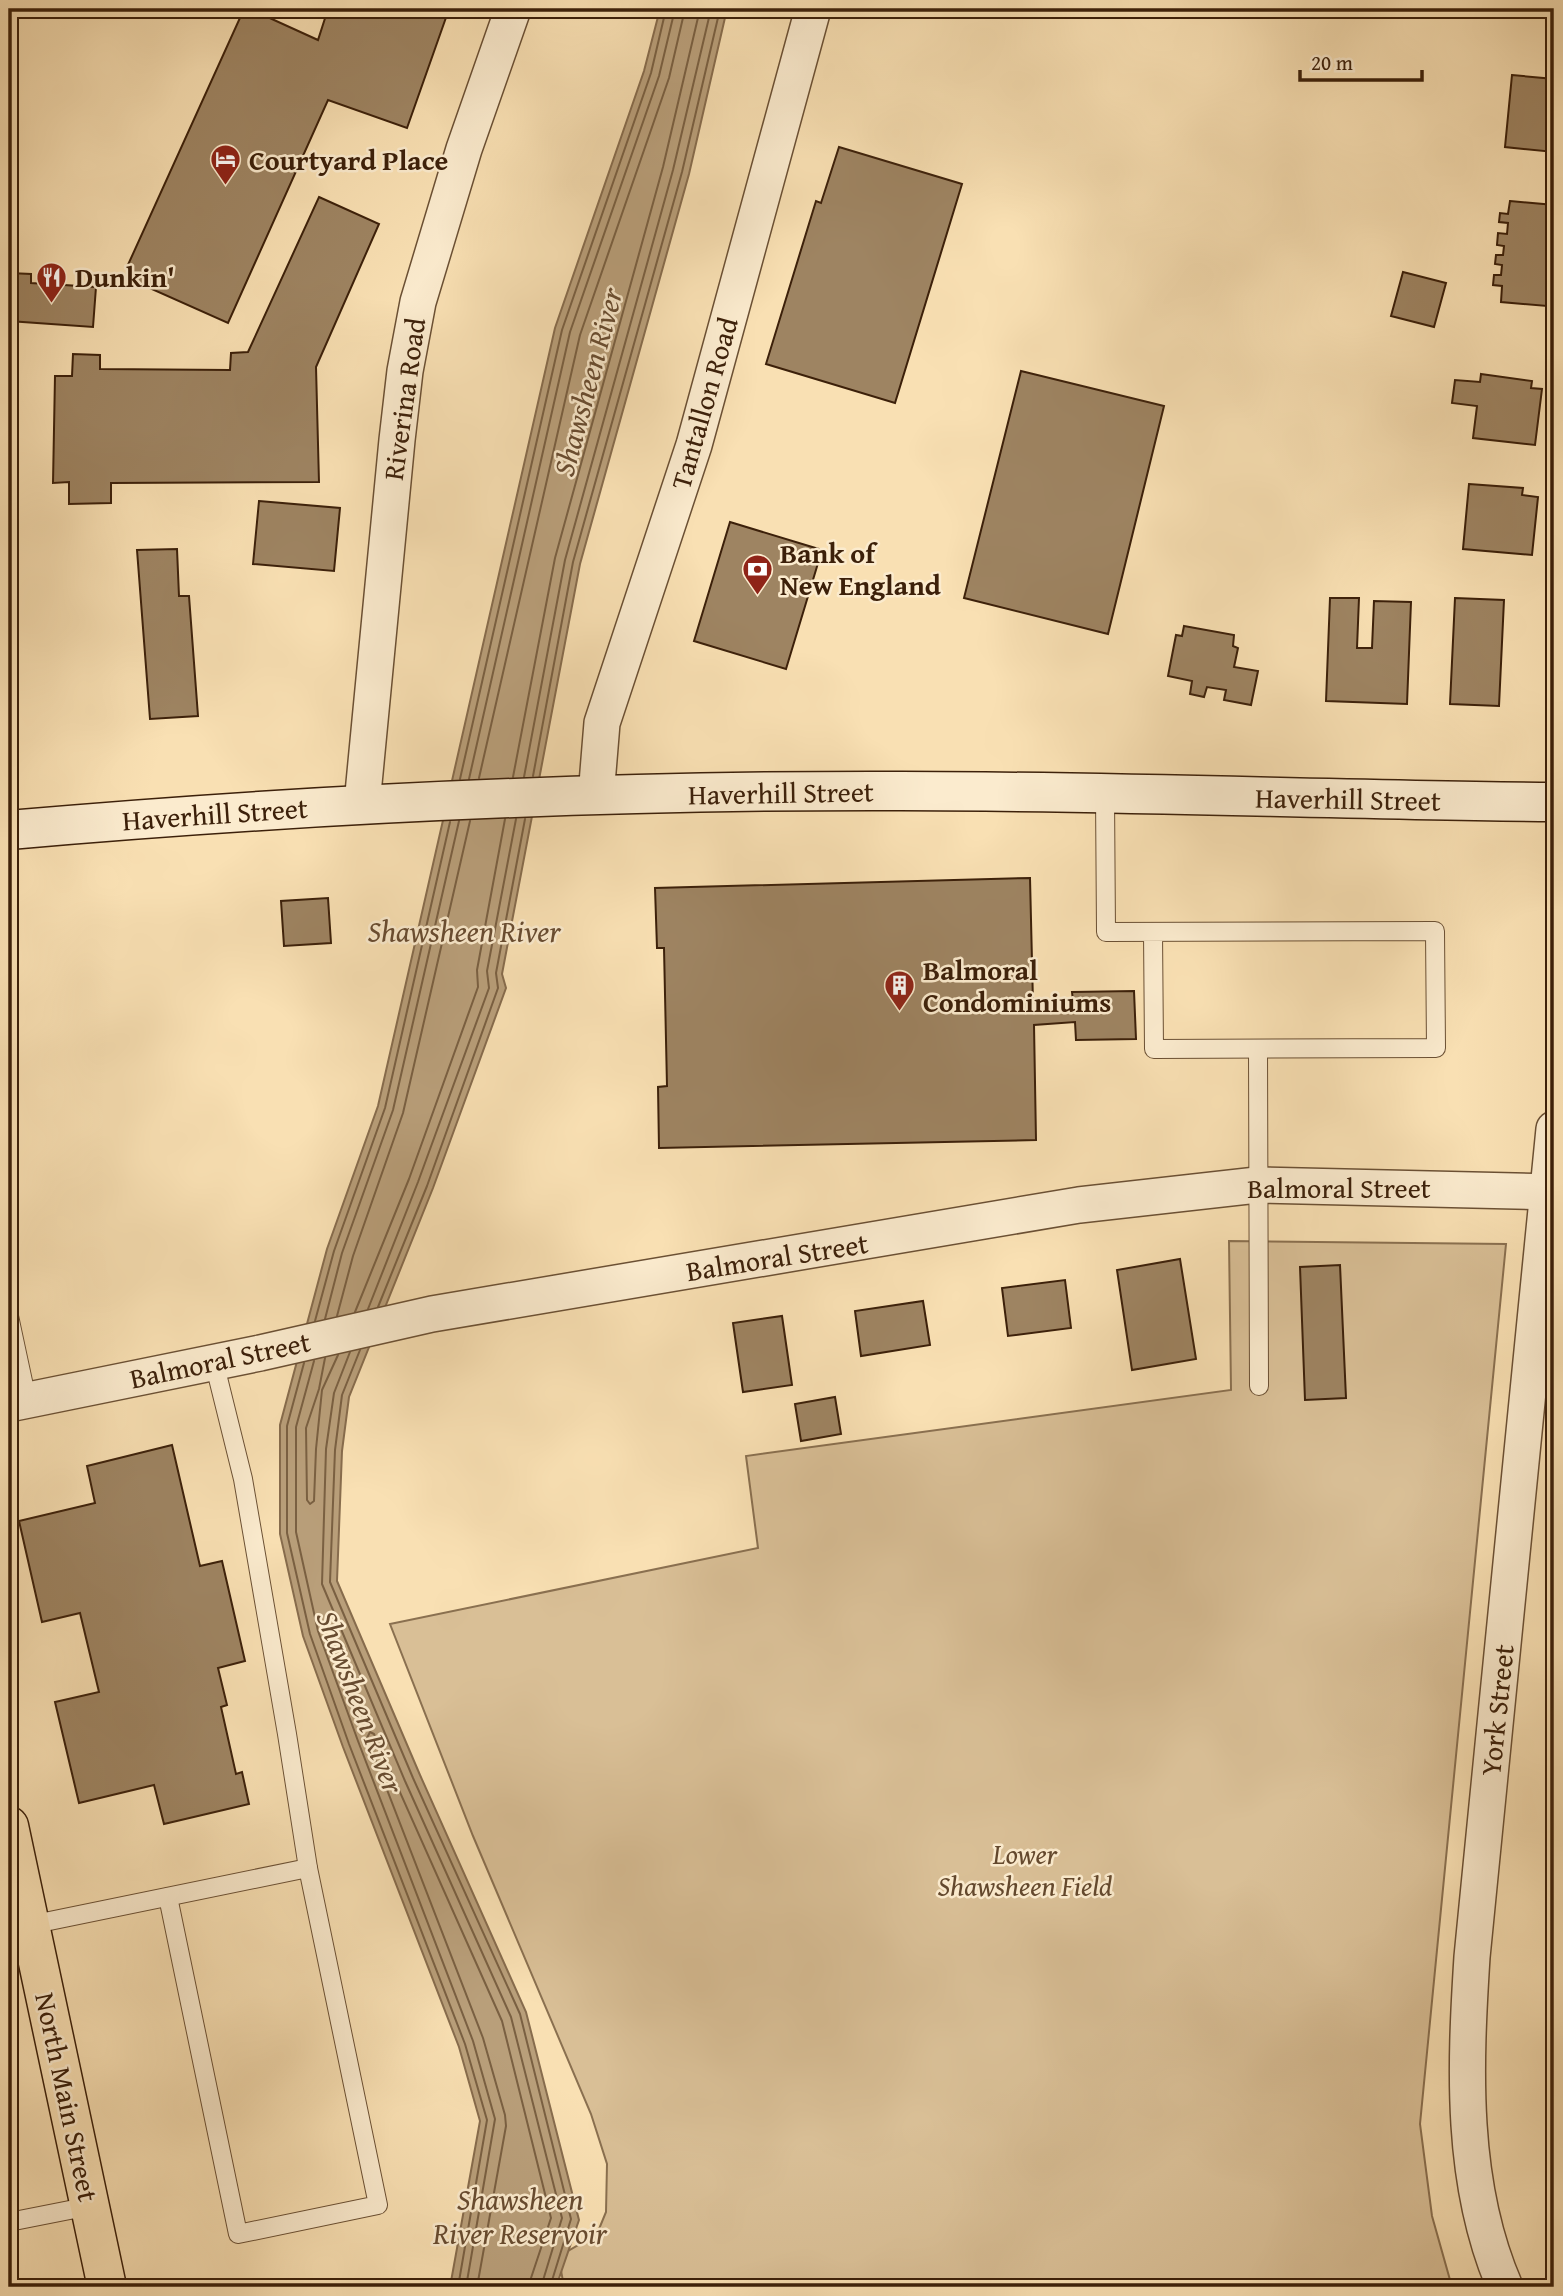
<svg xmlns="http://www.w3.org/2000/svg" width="1563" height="2296" font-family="'Gentium Book Plus',serif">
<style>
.green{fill:#d9bf96;stroke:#8a7050;stroke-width:2}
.water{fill:#b99f7a;stroke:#876c4d;stroke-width:2}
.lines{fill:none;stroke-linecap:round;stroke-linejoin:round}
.shore{stroke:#7a6042;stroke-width:2}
.building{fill:#9e8462;stroke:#3c200a;stroke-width:2}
.lane-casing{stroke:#6b5034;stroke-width:20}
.street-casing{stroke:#6b5034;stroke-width:38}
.secondary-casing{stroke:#3c200a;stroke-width:41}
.primary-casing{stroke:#3c200a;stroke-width:41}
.lane{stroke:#fbebce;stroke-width:18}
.street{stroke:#fbebce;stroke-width:35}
.secondary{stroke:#fbebce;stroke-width:38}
.primary{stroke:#f9e0b3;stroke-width:38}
.labels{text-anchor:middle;stroke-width:5;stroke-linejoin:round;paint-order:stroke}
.poi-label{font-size:28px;font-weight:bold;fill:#3c200a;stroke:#fbebce;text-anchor:start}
.street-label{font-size:28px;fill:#3c200a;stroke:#fbebce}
.park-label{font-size:28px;font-style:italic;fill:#63482d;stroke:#fbebce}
.water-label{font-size:30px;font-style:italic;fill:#684c31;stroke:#fbebce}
</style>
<rect width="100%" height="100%" fill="#f9e0b3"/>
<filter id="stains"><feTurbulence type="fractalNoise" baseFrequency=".00286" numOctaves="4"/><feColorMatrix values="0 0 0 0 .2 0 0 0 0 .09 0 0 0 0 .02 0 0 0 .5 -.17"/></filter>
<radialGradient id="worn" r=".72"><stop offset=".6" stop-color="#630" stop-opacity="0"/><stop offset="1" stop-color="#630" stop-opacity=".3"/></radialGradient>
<!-- green -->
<path class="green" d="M1229 1241 1506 1244 1420 2124 1432 2216 1452 2287H564L560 2265 563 2254 597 2234 606 2212 607 2164 591 2114 473 1836 390 1624 758 1548 746 1456 1231 1390Z"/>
<!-- water -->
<path class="water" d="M660 9H727L689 174 580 564 502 974 506 988 433 1188 349 1397 342 1451 337 1581 420 1775 526 2012 579 2220 556 2287H450L480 2121 459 2047 343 1747 303 1636 280 1534V1425L327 1249 378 1106 555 328 644 71Z"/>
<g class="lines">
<!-- shore -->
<g class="shore">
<path d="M533 776 573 562 682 172 720 9"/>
<path d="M513 777 555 558 663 167 700 9"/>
<path d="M524 777 565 560 673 170 711 9"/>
<path d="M479 778 580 335 669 78 685 9"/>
<path d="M460 779 562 330 651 73 666 9"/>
<path d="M469 779 570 332 659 76 675 9"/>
<path d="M378 1307 427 1186 498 988 496 973 525 819"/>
<path d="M368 1309 418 1182 489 988 487 971 516 819"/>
<path d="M355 1312 409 1179 478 987 477 970 505 819"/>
<path d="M337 1316 353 1256 403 1113 470 821"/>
<path d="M325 1319 342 1253 393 1110 459 821"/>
<path d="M315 1321 334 1251 385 1108 450 822"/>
<path d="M360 1350 342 1395 335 1450 330 1582 413 1778 520 2014 571 2219 550 2287"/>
<path d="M350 1352 334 1393 326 1449 322 1584 405 1781 511 2017 562 2218 541 2287"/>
<path d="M325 1358 319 1389 306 1428 307 1500 310 1504 314 1501 316 1449 322 1390 338 1355"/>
<path d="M314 1361 296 1427V1532L318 1631 358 1741 473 2041 495 2119 466 2287"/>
<path d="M304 1363 287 1426V1533L310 1634 349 1744 465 2044 487 2120 458 2287"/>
<path d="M477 2287 506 2126 505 2115 483 2038 367 1738 370 1732 374 1734 502 2021 551 2218 531 2278 530 2287"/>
</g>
</g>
<!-- building -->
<g class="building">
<path d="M244 9H250L318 40 328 9H449L407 128 328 100 228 323 136 282 127 267Z"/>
<path d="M1512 75 1554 79V152L1505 147Z"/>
<path d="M839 147 962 184 895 403 766 364 816 201 821 203Z"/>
<path d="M319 197 379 224 316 367 319 482 111 483V503L69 504V482L53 483 55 376H72L73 354 100 355V369L230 370 231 353 248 352Z"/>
<path d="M1510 201 1554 205 1547 306 1501 302 1502 286 1493 285 1494 275H1501L1502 265 1495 264 1496 255H1503L1504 246 1497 245 1498 233 1507 234 1508 223 1499 222 1500 213 1508 214Z"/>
<path d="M1403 272 1446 283 1434 327 1391 316Z"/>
<path d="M9 273 31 274V283L96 287 93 327 9 321Z"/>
<path d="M1021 371 1164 406 1108 634 964 598Z"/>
<path d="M1481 374 1532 381 1531 388 1542 389 1535 445 1473 438 1477 406 1452 403 1455 380 1480 382Z"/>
<path d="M1469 484 1523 488 1522 495 1538 497 1532 555 1463 549Z"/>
<path d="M259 501 340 508 334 571 253 564Z"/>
<path d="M730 522 822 550 786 669 694 641Z"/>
<path d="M177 549 179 596H189L198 716 150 719 137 550Z"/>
<path d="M1330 598H1359L1357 648H1372L1374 601 1411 602 1407 704 1326 701Z"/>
<path d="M1455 598 1504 600 1499 706 1450 704Z"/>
<path d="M1184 626 1234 635 1233 646 1238 648 1234 667 1258 671 1251 705 1224 700 1226 690 1207 687 1204 697 1190 694 1192 681 1168 676 1176 635 1182 636Z"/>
<path d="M1030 878 1033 1003 1073 1001 1072 992 1134 991 1136 1039 1076 1040 1075 1022 1034 1025 1036 1140 659 1148 658 1087 667 1086 664 948H657L655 888Z"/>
<path d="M328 898 331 943 284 946 281 901Z"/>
<path d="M1180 1259 1196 1359 1132 1370 1117 1270Z"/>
<path d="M1340 1265 1346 1398 1305 1400 1300 1267Z"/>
<path d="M1065 1280 1071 1328 1008 1336 1002 1288Z"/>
<path d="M923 1301 930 1345 861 1356 855 1311Z"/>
<path d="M782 1316 792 1385 743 1392 733 1323Z"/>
<path d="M835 1397 841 1434 801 1441 795 1404Z"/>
<path d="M172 1445 200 1566 222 1561 245 1661 218 1668 227 1705 221 1707 236 1774 242 1772 249 1804 164 1824 154 1785 79 1803 55 1702 99 1692 80 1613 42 1622 19 1521 95 1503 87 1466Z"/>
</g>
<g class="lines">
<defs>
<g id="lane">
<path d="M1105 795 1106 932 1435 931 1436 1048 1154 1049 1153 932"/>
<path d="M1258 1049 1259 1386"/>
<path d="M9 1316 27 1400"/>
<path d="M168 1897 238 2234 378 2205 308 1868 287 1734 243 1479 214 1362"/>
<path d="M30 1925 308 1868"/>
<path d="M9 2222 90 2206"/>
</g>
<g id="street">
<path d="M596 796 602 723 694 445 813 9"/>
<path d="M362 804 397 440 405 371 418 302 464 149 513 9"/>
<path d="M9 1404 260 1353 432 1314 1079 1205 1257 1185 1554 1192"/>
<path d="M1505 2287C1460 2184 1465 2067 1472 1957L1554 1129"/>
</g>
<path id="secondary" d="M9 830C306 804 604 790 901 791 1119 791 1337 800 1554 802"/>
<path id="primary" d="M9 1826 107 2287"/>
</defs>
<!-- lane casing -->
<use href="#lane" class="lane-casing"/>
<!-- street casing -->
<use href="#street" class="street-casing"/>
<!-- secondary casing -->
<use href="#secondary" class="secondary-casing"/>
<!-- primary casing -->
<use href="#primary" class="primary-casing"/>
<!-- lane -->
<use href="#lane" class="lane"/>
<!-- street -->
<use href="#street" class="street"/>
<!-- secondary -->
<use href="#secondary" class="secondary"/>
<!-- primary -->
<use href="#primary" class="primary"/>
</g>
<!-- icons -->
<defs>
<symbol id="hotel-pin" viewBox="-11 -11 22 30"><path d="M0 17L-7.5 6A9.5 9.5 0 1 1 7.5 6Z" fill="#8f2418" stroke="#fbebce"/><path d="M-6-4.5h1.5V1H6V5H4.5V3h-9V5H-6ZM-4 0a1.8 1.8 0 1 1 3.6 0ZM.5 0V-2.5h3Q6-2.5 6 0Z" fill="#fff"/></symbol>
<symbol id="restaurant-pin" viewBox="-11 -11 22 30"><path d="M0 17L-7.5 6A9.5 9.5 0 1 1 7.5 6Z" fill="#8f2418" stroke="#fbebce"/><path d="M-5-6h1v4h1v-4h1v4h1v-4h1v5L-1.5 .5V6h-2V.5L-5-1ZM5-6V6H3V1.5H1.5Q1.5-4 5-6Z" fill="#fff"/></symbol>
<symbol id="bank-pin" viewBox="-11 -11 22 30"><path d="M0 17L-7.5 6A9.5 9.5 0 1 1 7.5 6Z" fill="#8f2418" stroke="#fbebce"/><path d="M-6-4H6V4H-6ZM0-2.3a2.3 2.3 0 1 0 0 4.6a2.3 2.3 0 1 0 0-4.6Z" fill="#fff"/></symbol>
<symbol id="building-pin" viewBox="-11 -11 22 30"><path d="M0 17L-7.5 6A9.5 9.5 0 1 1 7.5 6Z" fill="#8f2418" stroke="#fbebce"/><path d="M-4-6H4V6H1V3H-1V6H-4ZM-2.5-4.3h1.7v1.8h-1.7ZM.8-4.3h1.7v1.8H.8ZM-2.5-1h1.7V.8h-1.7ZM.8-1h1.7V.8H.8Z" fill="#fff"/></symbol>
</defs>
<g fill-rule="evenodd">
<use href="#hotel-pin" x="208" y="142" width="35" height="47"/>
<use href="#restaurant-pin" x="34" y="260" width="35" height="47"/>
<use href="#bank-pin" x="740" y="552" width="35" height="47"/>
<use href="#building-pin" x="882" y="968" width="35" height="47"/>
</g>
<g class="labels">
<!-- poi labels -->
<g class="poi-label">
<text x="249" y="170">Courtyard Place</text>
<text x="75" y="287">Dunkin'</text>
<text x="780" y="563">Bank of<tspan x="780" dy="32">New England</tspan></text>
<text x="923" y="980">Balmoral<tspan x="923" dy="32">Condominiums</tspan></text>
</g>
<!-- street labels -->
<g class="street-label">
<text transform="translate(404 399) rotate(-82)" y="10">Riverina Road</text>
<text transform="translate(704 403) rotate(-74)" y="10">Tantallon Road</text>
<text transform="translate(781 793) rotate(-1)" y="10">Haverhill Street</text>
<text transform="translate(1348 799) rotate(1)" y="10">Haverhill Street</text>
<text transform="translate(215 814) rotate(-4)" y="10">Haverhill Street</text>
<text x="1339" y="1198">Balmoral Street</text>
<text transform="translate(777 1257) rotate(-9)" y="10">Balmoral Street</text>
<text transform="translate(220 1360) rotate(-12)" y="10">Balmoral Street</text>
<text transform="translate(1497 1710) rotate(-84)" y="10">York Street</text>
<text transform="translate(67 2097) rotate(78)" y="10">North Main Street</text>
</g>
<!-- park labels -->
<g class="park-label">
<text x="1025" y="1864">Lower<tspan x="1025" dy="32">Shawsheen Field</tspan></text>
</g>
<!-- water labels -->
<g class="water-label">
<text transform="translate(588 382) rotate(-75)" y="10">Shawsheen River</text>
<text x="464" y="942">Shawsheen River</text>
<text transform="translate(360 1702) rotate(69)" y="10">Shawsheen River</text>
<text x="520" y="2210">Shawsheen<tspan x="520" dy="34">River Reservoir</tspan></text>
</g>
</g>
<!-- margin -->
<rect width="1563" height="2296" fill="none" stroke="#f9e0b3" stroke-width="35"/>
<rect x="10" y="10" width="1542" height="2275" fill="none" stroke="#3c200a" stroke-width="3.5"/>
<rect x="18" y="18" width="1528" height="2261" fill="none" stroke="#3c200a" stroke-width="2"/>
<!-- scale -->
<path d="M1300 70v10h122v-10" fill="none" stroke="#3c200a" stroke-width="3.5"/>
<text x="1311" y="70" font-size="21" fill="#3c200a" stroke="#fbebce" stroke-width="5" paint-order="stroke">20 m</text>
<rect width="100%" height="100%" filter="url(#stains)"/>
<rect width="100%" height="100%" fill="url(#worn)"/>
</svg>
